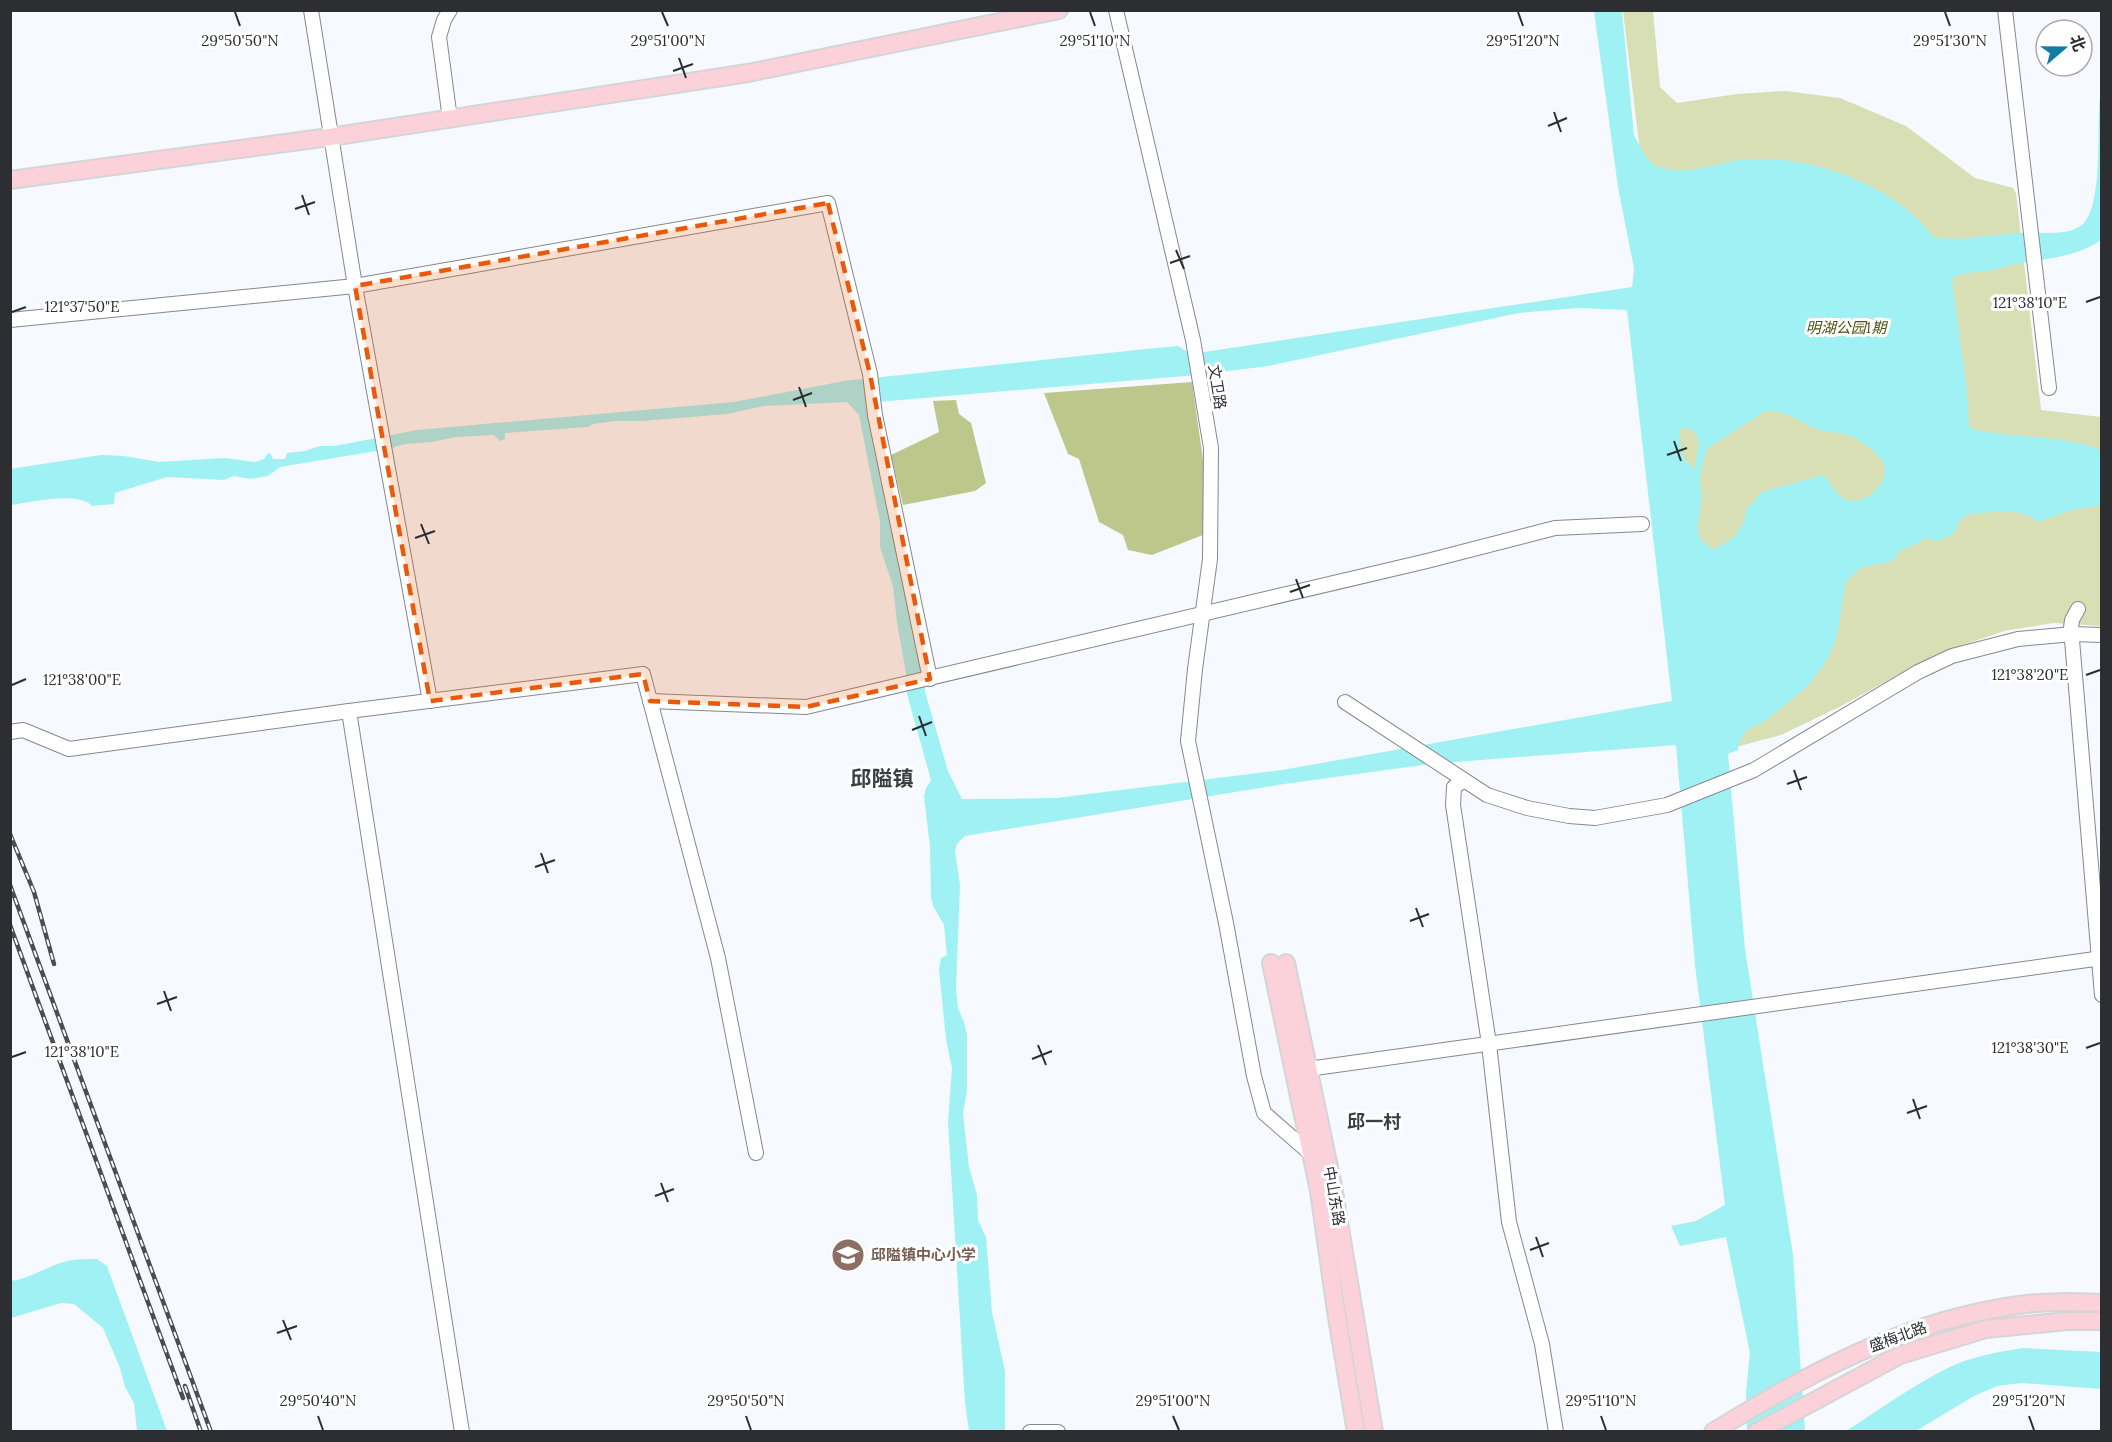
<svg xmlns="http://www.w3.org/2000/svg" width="2112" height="1442" font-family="Lora,'Noto Sans SC',serif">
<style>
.green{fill:#d8dfb4}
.forest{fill:#bdc68b}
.water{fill:#a0f1f4;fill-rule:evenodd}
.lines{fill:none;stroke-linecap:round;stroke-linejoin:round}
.minor-casing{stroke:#85888d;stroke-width:16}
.major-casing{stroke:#d5d5d6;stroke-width:20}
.minor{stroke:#fff;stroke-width:14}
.major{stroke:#fbd2da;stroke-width:16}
.rail-casing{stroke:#4b4d50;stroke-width:4.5}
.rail{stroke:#fff;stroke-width:2;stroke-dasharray:7;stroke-linecap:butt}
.marked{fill:#e8590c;fill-opacity:0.2;stroke:#e8590c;stroke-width:4.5;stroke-dasharray:12 8;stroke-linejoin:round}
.ticks{fill:none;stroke:#2d2e31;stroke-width:2}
.labels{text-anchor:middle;stroke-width:6;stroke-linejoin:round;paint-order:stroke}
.park-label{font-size:15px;font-style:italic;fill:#4f5513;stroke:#fff}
.street-label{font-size:15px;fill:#2d2e31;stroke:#fff}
.education-label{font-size:15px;font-weight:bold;fill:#785e54;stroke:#fff;text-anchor:start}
.quarter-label{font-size:18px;font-weight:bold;fill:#3b3d42;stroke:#fff}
.district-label{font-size:21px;font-weight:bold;fill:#3b3d42;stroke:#fff}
.ticks-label{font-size:15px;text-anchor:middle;fill:#2d2e31;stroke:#fff;stroke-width:6;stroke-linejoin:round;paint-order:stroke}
</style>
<rect width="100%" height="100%" fill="#f6f9ff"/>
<!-- green -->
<path class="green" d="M1623 11H1653L1660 87 1677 103 1737 94 1785 91 1840 98 1906 126 1975 178 2013 188 2016 193 2041 410 2101 417V626L2054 623 2004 631 1937 654 1841 706 1781 735 1736 747 1676 450Z"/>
<!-- forest -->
<g class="forest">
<path d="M1192 382 1213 531 1152 555 1128 550 1123 535 1099 522 1079 459 1068 454 1044 393Z"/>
<path d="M956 400 959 414 971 423 986 483 975 491 903 505 891 455 939 432 933 401Z"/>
</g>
<!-- water -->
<g class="water">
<path d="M1594 11H1622L1634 135C1640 146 1647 163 1659 167 1687 176 1713 164 1740 160 1803 152 1896 184 1933 237 1962 242 1992 234 2020 233 2039 232 2063 236 2079 227 2106 213 2095 118 2101 90V240C2077 258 2040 259 2011 265 2003 266 1996 270 1988 271 1976 273 1961 271 1952 279L1967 392 1969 425 1972 429C2014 439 2061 434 2101 450V505L2072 510 2038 522 2025 514 2006 511 1968 514 1960 520 1953 535 1933 542 1930 537 1898 552 1897 557 1892 561 1865 567 1858 570 1849 579 1845 584 1838 631 1832 650 1823 666 1810 683 1796 696 1765 721 1747 730 1739 742 1738 750 1728 754 1745 949 1793 1255 1805 1431H1747L1746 1392 1750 1353 1726 1237 1680 1246 1671 1226 1696 1221 1725 1205 1695 965 1676 745 1430 764 1284 784 965 836 957 844 955 851 960 885 956 988 958 1008 964 1022 967 1035V1090L963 1114 969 1167 977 1195 978 1220 986 1237 992 1312 1005 1371V1431H969L965 1403 948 1121 952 1068 946 1039 939 969 941 958 947 955 944 925 933 906 931 897 930 847 924 796 926 788 931 780 907 694 906 673 897 623 893 586 880 547V522L859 415 847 402 764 406 727 414 642 421H615L593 424 588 427 505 433V439L500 441 494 435 456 437 432 442 405 444 388 449 280 467 268 476 250 479 234 476 224 480 167 477 115 493 114 504 92 506C79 491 31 502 11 505L10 469 101 455 124 456 159 462 225 458 255 462 264 459 268 453 271 454 273 459H285L287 453 305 451 320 446H335L417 430 734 402 844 381 1146 349 1178 346 1191 354 1632 287 1634 269 1618 187ZM1578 308 1627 310 1672 701 1282 770 1056 798 962 799 948 771 926 695 865 403 1197 375 1268 366 1519 313ZM1774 411C1792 414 1804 425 1820 430 1829 433 1839 432 1848 435 1855 437 1876 452 1881 459 1896 478 1864 509 1845 499 1836 495 1830 482 1823 475L1762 492 1748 507 1742 525 1734 537 1715 549C1688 539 1701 521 1701 500 1702 494 1700 487 1700 481 1700 470 1704 458 1708 448L1764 412ZM1682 428 1693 430 1699 440 1695 469C1680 459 1679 446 1680 430Z"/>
<path d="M97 1259 107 1266 167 1431H137L134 1403 125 1387 120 1368 103 1328 74 1304 61 1303 11 1318V1281C26 1279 40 1271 55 1265 68 1259 83 1259 97 1259Z"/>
<path d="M2023 1348 2101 1352V1389L2021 1383 1997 1386 1974 1396 1916 1431H1846C1881 1409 1914 1384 1952 1366 1974 1356 1999 1352 2023 1348Z"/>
</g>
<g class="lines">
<defs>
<g id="minor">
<path d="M311 10 355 286 430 701"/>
<path d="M1116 10 1193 340 1211 448 1210 559 1195 669 1188 741 1226 923 1254 1076 1264 1113 1311 1154"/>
<path d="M2005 10 2049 388"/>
<path d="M450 119 439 37 444 20 450 10"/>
<path d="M10 320 355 286 828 203 870 374 875 415 930 679"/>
<path d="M2078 609 2072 620 2071 628 2102 995"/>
<path d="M650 701 806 707 1427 561 1555 528 1642 524"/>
<path d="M1345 702 1487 795 1527 808 1569 816 1595 818 1667 805 1754 770 1918 672 1952 656 2018 639 2073 634 2102 635"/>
<path d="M10 732 23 730 69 749 349 711"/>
<path d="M1463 781 1454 787 1453 805 1489 1044 1509 1222 1542 1344 1556 1432"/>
<path d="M1308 1069 2102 958"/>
<path d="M462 1432 349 711 643 674 718 958 756 1153"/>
<path d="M1030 1432H1058"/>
</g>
<g id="major">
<path d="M10 180 330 137 748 73 1059 10"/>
<path d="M1271 963 1319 1191 1336 1311 1356 1432"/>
<path d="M1286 963 1333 1186 1374 1432"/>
<path d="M1713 1432C1808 1373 1907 1320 2019 1305 2046 1301 2074 1302 2102 1303"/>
<path d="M1757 1432 1900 1355 1986 1329 2067 1321H2102"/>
</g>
</defs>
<!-- minor casing -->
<use href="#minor" class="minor-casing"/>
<!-- major casing -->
<use href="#major" class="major-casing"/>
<!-- minor -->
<use href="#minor" class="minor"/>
<!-- major -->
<use href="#major" class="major"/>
<defs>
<g id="rail">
<path d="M10 834 34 892 54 964"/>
<path d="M10 885 211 1432"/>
<path d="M10 925 183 1398"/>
<path d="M185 1386 201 1432"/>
</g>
</defs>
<!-- rail casing -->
<use href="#rail" class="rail-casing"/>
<!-- rail -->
<use href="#rail" class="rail"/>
</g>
<!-- marked area -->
<path class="marked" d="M828 203 870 374 930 679 806 707 650 701 643 674 430 701 355 286Z"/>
<!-- ticks -->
<path class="ticks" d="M235 12 240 26M662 12 668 26M1090 12 1095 26M1518 12 1523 26M1945 12 1950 26M679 58 686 78M673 71 693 64M1554 112 1561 132M1548 126 1567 118M302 195 309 215M295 209 315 202M1176 250 1184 269M1170 263 1190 256M2086 302 2100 297M12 312 26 307M799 387 806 407M793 400 812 393M1674 441 1681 461M1667 455 1687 448M421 524 429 544M415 538 435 531M1296 579 1303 598M1290 592 1310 585M2086 675 2100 670M12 685 26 679M919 716 926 736M912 730 932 722M1794 770 1801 790M1787 784 1807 777M541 853 548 873M535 867 555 860M1416 908 1423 927M1410 921 1429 914M164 991 171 1011M157 1004 177 997M1038 1045 1046 1065M2086 1048 2100 1043M12 1057 26 1052M1032 1059 1052 1051M1913 1099 1920 1119M1907 1113 1927 1106M661 1183 668 1202M655 1196 674 1189M1536 1237 1543 1257M1530 1250 1549 1243M283 1320 291 1340M277 1333 297 1326M318 1416 323 1430M746 1416 751 1430M1173 1416 1179 1430M1601 1416 1606 1430M2029 1416 2034 1430"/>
<!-- icons -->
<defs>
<symbol id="school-disc" viewBox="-11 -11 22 22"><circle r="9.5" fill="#8d6e63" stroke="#fff"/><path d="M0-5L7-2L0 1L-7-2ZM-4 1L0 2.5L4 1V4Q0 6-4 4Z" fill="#fff"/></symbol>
</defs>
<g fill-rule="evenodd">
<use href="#school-disc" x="829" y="1236" width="38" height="38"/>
</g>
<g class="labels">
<!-- park labels -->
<g class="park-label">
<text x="1846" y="333">明湖公园1期</text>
</g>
<!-- street labels -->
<g class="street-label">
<text transform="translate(1217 387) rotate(81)" y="5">文卫路</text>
<text transform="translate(1334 1196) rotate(80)" y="5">中山东路</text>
<text transform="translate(1898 1337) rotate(-20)" y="5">盛梅北路</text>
</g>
<!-- education labels -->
<g class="education-label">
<text x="871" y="1260">邱隘镇中心小学</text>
</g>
<!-- quarter labels -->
<g class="quarter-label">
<text x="1374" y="1128">邱一村</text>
</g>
<!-- district labels -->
<g class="district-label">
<text x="882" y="786">邱隘镇</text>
</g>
</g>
<g class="ticks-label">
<text x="240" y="46">29°50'50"N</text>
<text x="668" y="46">29°51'00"N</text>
<text x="1095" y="46">29°51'10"N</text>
<text x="1523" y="46">29°51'20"N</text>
<text x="1950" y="46">29°51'30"N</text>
<text x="2030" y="308">121°38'10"E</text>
<text x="82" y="312">121°37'50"E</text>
<text x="2030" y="680">121°38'20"E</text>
<text x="82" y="685">121°38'00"E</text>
<text x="2030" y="1053">121°38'30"E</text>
<text x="82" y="1057">121°38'10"E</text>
<text x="318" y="1406">29°50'40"N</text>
<text x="746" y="1406">29°50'50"N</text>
<text x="1173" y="1406">29°51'00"N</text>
<text x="1601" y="1406">29°51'10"N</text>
<text x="2029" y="1406">29°51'20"N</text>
</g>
<!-- border -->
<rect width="2112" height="1442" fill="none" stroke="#2d2e31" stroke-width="24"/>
<!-- north arrow -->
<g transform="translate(2064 48) rotate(70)"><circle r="28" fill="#ffffff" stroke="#ababad" stroke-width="1.5"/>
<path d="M0-4.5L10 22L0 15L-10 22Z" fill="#107ca5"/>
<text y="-9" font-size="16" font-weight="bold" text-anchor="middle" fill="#2d2e31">北</text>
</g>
</svg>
